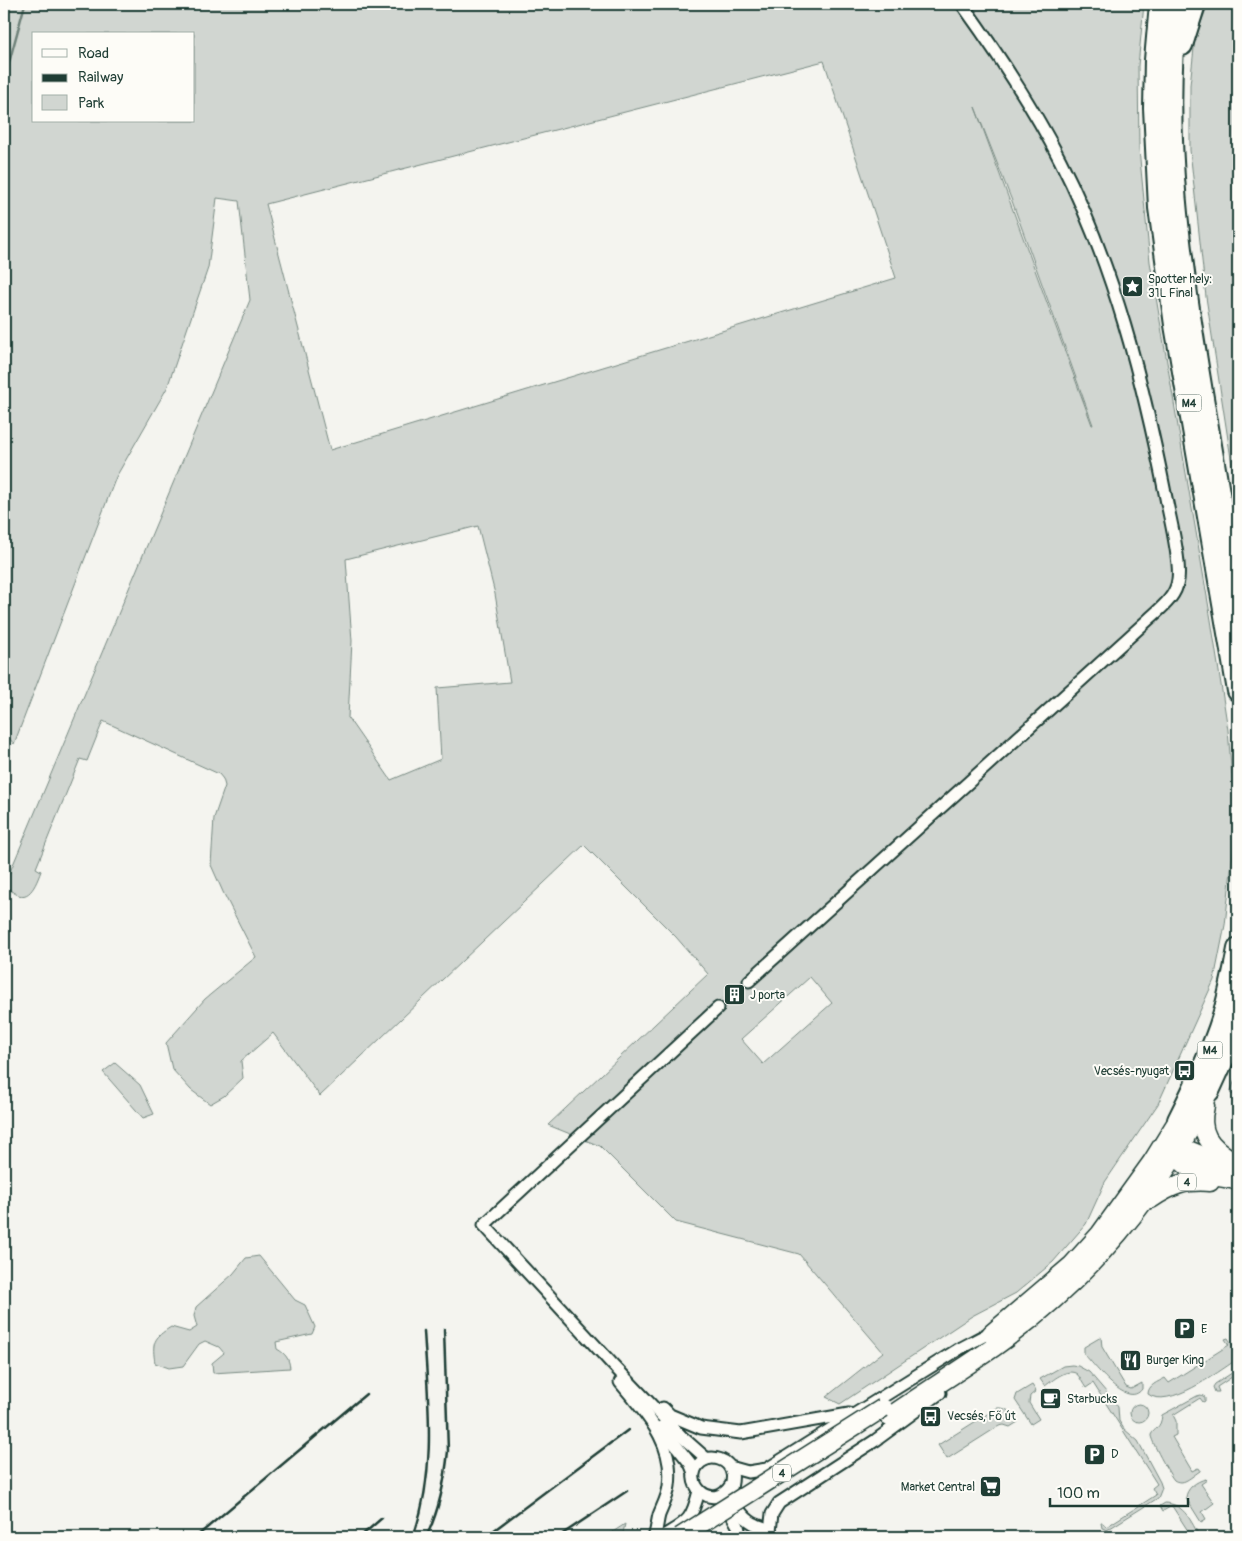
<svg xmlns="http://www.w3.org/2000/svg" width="1242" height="1541" font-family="Pangolin,sans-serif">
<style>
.green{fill:#d1d6d1;stroke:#788a82;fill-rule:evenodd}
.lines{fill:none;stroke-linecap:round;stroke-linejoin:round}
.stream{stroke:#6e8179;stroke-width:2.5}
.street-tunnel{stroke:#c9cfca;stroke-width:11;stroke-dasharray:11 5.5;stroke-linecap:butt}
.street-casing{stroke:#1f3d34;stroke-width:15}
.primary-casing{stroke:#1f3d34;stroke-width:21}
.highway-casing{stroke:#1f3d34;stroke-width:24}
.street{stroke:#fdfcf7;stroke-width:11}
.primary{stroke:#fdfcf7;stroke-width:18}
.highway{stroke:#fdfcf7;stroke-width:20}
.rail{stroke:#1f3d34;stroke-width:2.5}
.primary-bridge-casing{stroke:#1f3d34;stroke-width:21;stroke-linecap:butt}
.primary-bridge{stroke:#fdfcf7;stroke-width:18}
.labels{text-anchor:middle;stroke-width:4;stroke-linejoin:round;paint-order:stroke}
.shield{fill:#fdfcf7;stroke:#62766e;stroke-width:1}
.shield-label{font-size:11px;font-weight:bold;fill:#1f3d34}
.poi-label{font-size:12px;fill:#1f3d34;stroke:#fdfcf7;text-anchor:start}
</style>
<rect width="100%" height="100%" fill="#f4f4ef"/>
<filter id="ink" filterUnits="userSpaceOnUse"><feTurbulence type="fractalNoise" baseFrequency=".02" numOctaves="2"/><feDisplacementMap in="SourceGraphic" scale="10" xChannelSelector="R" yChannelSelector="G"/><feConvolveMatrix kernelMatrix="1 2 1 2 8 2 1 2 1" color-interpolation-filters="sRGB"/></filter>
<g filter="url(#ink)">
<!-- green -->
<g class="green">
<path d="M4 4H1144L1138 66 1139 149 1150 262 1211 620 1228 730 1236 825 1225 925 1214 980 1158 1104 1105 1182 1086 1224 1053 1262 1016 1293 972 1316 840 1404 826 1397 883 1352 799 1254 676 1222 600 1146 548 1125 708 974 676 937 584 845 320 1096 273 1033 241 1061 243 1078 224 1096 210 1104 191 1090 172 1069 166 1043 205 999 256 957 223 892 211 865 214 818 225 786 223 779 219 774 103 721 87 761 80 759 36 868 41 871C34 890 26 907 6 886L7 879 250 300 239 201 217 198 208 268 167 388 116 477 14 744 4 732ZM34 34H194V121H34ZM824 61 896 278 330 450 266 204ZM975 107 1012 201 1093 425H1092ZM478 526 495 594 510 682 437 688 441 759 391 780 348 718 352 641 346 559ZM810 977 832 1003 763 1064 741 1039Z"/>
<path d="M1208 4H1238V504L1206 297 1190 150V85L1195 39Z"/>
<path d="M115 1063 140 1085 154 1114 143 1118 103 1072Z"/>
<path d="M1238 1072V1098L1230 1093Z"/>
<path d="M259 1256 295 1300 305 1305 315 1327 312 1334 276 1342 277 1349C286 1354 289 1359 290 1368L213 1373 212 1363 224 1353 219 1347 205 1341 199 1344 183 1366 169 1368 155 1363C152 1343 153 1338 171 1327L189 1332 197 1327 194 1316 196 1307 233 1274 246 1258Z"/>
<path d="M1101 1337 1102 1347 1126 1387 1131 1389 1142 1383V1389C1127 1410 1094 1364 1084 1354V1347Z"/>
<path d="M1228 1338 1237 1352 1236 1360C1218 1372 1168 1410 1148 1394 1148 1385 1158 1382 1165 1378L1169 1383 1229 1345 1225 1339Z"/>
<path d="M1072 1365 1078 1366 1089 1372 1113 1400 1118 1407 1119 1421 1124 1429 1138 1441 1160 1482 1162 1488 1158 1498 1107 1530 1102 1528 1101 1523H1103L1106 1527 1156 1495 1152 1488 1157 1484 1093 1383 1086 1388C1083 1384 1080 1377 1077 1374 1067 1367 1052 1381 1045 1386L1040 1379 1063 1366Z"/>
<path d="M1238 1369V1373L1217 1387 1219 1392H1215L1213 1387 1215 1384Z"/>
<path d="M1032 1385 1036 1391 1030 1396 1029 1403 1039 1419 1031 1424 1015 1400 1017 1394Z"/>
<path d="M1201 1395 1205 1397V1401L1203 1402 1200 1398 1173 1415 1176 1421V1435L1172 1437 1192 1471 1198 1468 1200 1469V1471C1195 1474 1187 1482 1181 1482 1178 1482 1175 1481 1174 1480 1170 1476 1150 1439 1151 1435 1154 1428 1161 1429 1162 1415L1197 1396Z"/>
<circle cx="1139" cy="1413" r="9"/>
<path d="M997 1408C1008 1407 1012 1414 1018 1422L1010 1427 1004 1425 999 1426 947 1459 938 1445Z"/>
<path d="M1206 1479 1207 1480 1201 1484 1214 1503 1202 1512 1206 1519 1201 1522 1186 1498C1186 1489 1196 1481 1206 1479Z"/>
<path d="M1165 1503C1185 1504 1191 1522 1200 1537H1192L1172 1506 1163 1511 1160 1506Z"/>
<path d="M625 1524 622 1537H605Z"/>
</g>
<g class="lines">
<!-- stream -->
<path class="stream" d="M4 81 25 4"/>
<!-- street-tunnel -->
<path class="street-tunnel" d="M718 1008 749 981"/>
<defs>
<g id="street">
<path d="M749 981 1149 619C1161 608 1176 597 1178 580 1181 561 1170 519 1166 498 1143 382 1114 266 1060 160 1032 105 998 54 962 4"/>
<path d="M620 1382C645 1413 675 1442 669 1486 668 1496 663 1505 659 1515 657 1522 657 1530 654 1537"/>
<path d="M663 1408 670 1415 701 1428 741 1433 849 1414"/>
<path d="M661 1427 690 1463 694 1473"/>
<path d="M707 1459 681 1436 614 1366 484 1225 718 1008"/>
<path d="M730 1467 748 1472 767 1469 959 1349 995 1330"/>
<path d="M731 1485C712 1515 679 1480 701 1462 712 1454 729 1459 732 1473 734 1480 730 1489 730 1496 737 1507 744 1520 757 1525 764 1528 769 1528 773 1536"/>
<path d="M726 1504 738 1526 740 1534"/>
<path d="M770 1531 772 1514 779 1503 876 1440 940 1393"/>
<path d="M662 1537C688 1521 691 1522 699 1491"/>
</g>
<g id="primary">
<path d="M1205 1106C1198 1133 1210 1147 1232 1160"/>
<path d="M1173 1144C1179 1174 1213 1176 1237 1180"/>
<path d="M1170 1147H1181L1215 1161H1238"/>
<path d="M1151 1199C1172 1185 1185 1180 1210 1182"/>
<path d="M991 1334 1072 1265 1100 1234 1152 1162 1178 1120"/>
<path d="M889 1417C924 1393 959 1371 994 1347 1086 1282 1162 1194 1209 1091"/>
</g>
<g id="highway">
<path d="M1160 4 1155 60 1154 108 1159 208 1175 325 1238 691"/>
<path d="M1177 4C1161 133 1181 265 1202 392 1214 463 1226 534 1238 605"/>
<path d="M1182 45 1195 4"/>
<path d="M1209 1091 1225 1056 1238 1017"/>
<path d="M1178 1120C1193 1090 1208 1059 1219 1028 1228 1003 1233 975 1238 949"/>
</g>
</defs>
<!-- street casing -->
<use href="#street" class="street-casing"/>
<!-- primary casing -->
<use href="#primary" class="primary-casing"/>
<!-- highway casing -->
<use href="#highway" class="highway-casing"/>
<!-- street -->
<use href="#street" class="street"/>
<!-- primary -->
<use href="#primary" class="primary"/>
<!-- highway -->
<use href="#highway" class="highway"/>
<!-- rail -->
<g class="rail">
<path d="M196 1537 366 1394"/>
<path d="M360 1537 382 1518"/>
<path d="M413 1537C437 1471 428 1400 424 1331"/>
<path d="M426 1537C440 1510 445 1480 448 1451L444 1329"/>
<path d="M485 1537 628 1430"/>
<path d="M558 1537 627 1491"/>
</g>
<defs>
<path id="primary-bridge" d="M680 1537 883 1408"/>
</defs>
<!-- primary-bridge casing -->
<use href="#primary-bridge" class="primary-bridge-casing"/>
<!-- primary-bridge -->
<use href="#primary-bridge" class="primary-bridge"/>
</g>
</g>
<!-- icons -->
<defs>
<symbol id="sight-square" viewBox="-11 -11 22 22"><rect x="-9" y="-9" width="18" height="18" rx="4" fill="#1f3d34" stroke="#fdfcf7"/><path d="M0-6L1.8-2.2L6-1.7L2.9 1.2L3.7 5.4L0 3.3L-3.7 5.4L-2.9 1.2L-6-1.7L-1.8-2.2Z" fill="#fff"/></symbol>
<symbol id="building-square" viewBox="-11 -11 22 22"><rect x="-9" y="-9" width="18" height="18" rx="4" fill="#1f3d34" stroke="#fdfcf7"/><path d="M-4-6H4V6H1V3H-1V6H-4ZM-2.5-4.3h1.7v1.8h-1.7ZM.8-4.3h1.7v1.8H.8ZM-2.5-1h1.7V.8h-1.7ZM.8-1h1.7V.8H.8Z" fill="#fff"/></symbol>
<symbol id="bus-square" viewBox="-11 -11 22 22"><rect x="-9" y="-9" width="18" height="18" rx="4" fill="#1f3d34" stroke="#fdfcf7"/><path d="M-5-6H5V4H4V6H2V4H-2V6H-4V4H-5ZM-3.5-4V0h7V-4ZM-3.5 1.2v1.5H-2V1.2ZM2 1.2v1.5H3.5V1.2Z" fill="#fff"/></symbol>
<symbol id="parking-square" viewBox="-11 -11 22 22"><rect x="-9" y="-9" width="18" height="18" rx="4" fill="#1f3d34" stroke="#fdfcf7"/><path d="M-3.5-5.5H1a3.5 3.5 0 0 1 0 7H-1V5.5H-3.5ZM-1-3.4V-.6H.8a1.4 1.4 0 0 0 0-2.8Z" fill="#fff"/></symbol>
<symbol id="restaurant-square" viewBox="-11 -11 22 22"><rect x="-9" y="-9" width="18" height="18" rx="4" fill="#1f3d34" stroke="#fdfcf7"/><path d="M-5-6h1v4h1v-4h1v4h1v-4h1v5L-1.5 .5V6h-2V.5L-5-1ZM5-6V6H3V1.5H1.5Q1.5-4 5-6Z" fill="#fff"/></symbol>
<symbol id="cafe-square" viewBox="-11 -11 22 22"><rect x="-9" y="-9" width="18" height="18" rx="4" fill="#1f3d34" stroke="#fdfcf7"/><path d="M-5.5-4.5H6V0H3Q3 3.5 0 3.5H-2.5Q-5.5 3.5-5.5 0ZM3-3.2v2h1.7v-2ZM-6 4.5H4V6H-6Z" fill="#fff"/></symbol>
<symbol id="supermarket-square" viewBox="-11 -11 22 22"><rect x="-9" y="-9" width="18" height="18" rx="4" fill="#1f3d34" stroke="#fdfcf7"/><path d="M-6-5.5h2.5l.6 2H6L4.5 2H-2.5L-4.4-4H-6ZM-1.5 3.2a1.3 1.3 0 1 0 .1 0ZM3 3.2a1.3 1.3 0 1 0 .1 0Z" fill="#fff"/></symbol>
</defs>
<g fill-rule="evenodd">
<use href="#sight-square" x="1120" y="274" width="25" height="25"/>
<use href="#building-square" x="722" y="982" width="25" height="25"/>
<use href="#bus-square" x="1172" y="1058" width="25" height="25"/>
<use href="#parking-square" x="1172" y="1316" width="25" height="25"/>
<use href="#restaurant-square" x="1118" y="1348" width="25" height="25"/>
<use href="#cafe-square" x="1038" y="1386" width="25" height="25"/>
<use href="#bus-square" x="918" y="1404" width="25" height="25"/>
<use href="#parking-square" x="1082" y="1442" width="25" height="25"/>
<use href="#supermarket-square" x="978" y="1474" width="25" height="25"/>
</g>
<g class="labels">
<!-- shield labels -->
<g class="shield">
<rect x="1176.5" y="394.5" width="25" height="17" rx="4"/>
<rect x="1197.5" y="1041.5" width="25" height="17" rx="4"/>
<rect x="1178" y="1173.5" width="18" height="17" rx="4"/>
<rect x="773" y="1464.5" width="18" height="17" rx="4"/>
</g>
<g class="shield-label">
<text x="1189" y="407">M4</text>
<text x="1210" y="1054">M4</text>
<text x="1187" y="1186">4</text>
<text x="782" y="1477">4</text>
</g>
<!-- poi labels -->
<g class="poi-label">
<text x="1148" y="283">Spotter hely:<tspan x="1148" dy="14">31L Final</tspan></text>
<text x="750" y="999">J porta</text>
<text x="1169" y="1075" text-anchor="end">Vecsés-nyugat</text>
<text x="1201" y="1333">E</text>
<text x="1146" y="1364">Burger King</text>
<text x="1067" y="1403">Starbucks</text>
<text x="947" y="1420">Vecsés, Fő út</text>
<text x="1111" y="1458">D</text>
<text x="975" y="1491" text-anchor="end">Market Central</text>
</g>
</g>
<!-- margin -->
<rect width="1242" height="1541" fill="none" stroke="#fdfcf7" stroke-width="20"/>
<rect x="10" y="10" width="1222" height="1521" fill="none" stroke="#1f3d34" stroke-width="2" filter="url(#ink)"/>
<!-- legend -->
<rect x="32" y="32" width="162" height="90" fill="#fdfcf7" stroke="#a4b0a9"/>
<rect x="42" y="49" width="25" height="8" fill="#fdfcf7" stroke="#a4b0a9"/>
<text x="78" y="58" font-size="15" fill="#1f3d34">Road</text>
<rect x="42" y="74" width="25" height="8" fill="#1f3d34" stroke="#a4b0a9"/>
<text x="78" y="82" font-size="15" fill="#1f3d34">Railway</text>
<rect x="42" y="95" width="25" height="15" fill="#d1d6d1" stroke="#a4b0a9"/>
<text x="78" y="108" font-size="15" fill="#1f3d34">Park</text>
<!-- scale -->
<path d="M1050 1498v8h138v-8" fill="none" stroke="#1f3d34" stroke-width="2.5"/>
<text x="1057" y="1498" font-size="15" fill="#1f3d34" stroke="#fdfcf7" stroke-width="4" paint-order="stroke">100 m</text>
</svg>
